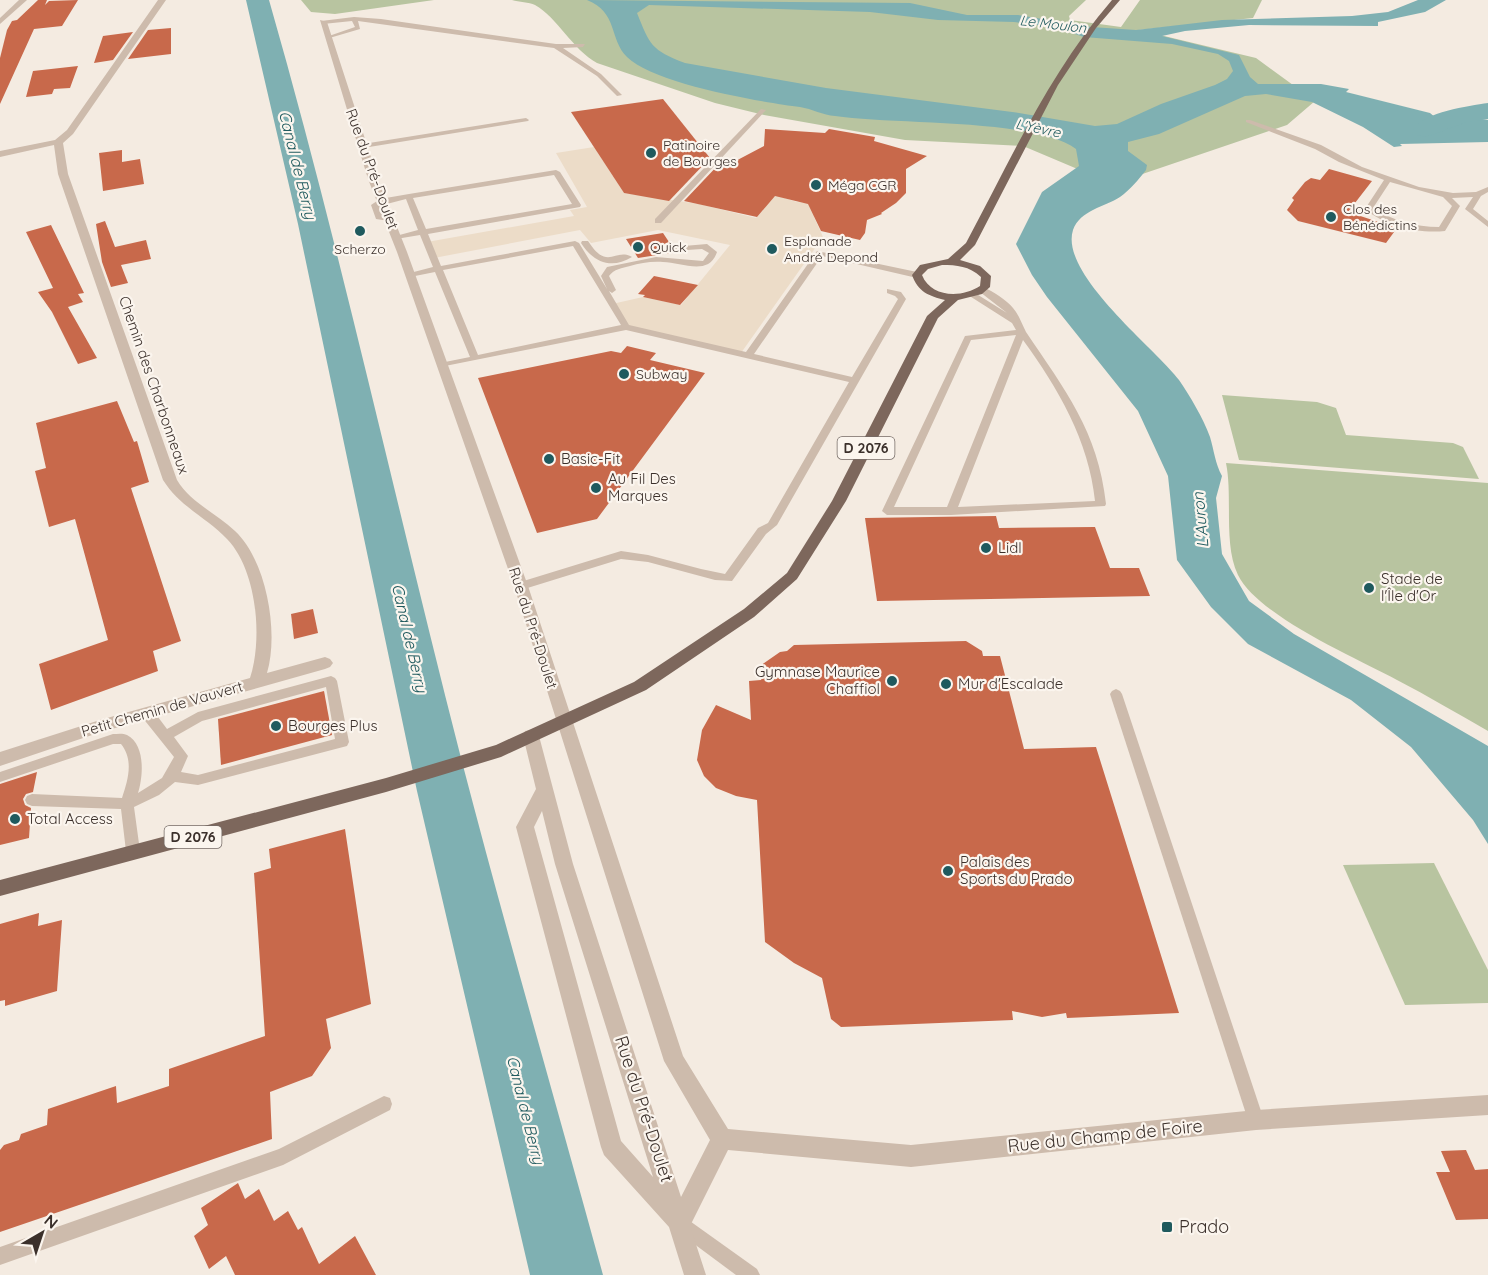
<svg xmlns="http://www.w3.org/2000/svg" width="1488" height="1275" font-family="Quicksand,sans-serif">
<style>
.green{fill:#b8c4a0}
.plaza{fill:#ecdcc8}
.water{fill:#7fb0b2;fill-rule:evenodd}
.lines{fill:none;stroke-linecap:round;stroke-linejoin:round}
.river{fill:#7fb0b2;fill-rule:evenodd}
.building{fill:#c8694b}
.service{fill:#cdbbac;fill-rule:evenodd}
.minor{fill:#cdbbac;fill-rule:evenodd}
.primary{fill:#7d675c;fill-rule:evenodd}
.poi-dot{fill:#1f5a5e;stroke:#fbf5ee;stroke-width:2}
.labels{text-anchor:middle;stroke-width:4.5;stroke-linejoin:round;paint-order:stroke}
.far-water-label{font-size:14px;font-style:italic;fill:#1f5a5e;stroke:#fbf5ee}
.far-poi-label{font-size:14px;fill:#3b302b;stroke:#fbf5ee;text-anchor:start}
.shield{fill:#fbf5ee;stroke:#756b66;stroke-width:1.5}
.shield-label{font-size:14px;font-weight:bold;fill:#3b302b}
.street-label{font-size:15px;fill:#3b302b;stroke:#fbf5ee}
.poi-label{font-size:15px;fill:#3b302b;stroke:#fbf5ee;text-anchor:start}
.water-label{font-size:16px;font-style:italic;fill:#1f5a5e;stroke:#fbf5ee}
.near-street-label{font-size:18px;fill:#3b302b;stroke:#fbf5ee}
.near-poi-label{font-size:18px;fill:#3b302b;stroke:#fbf5ee;text-anchor:start}
</style>
<rect width="100%" height="100%" fill="#f4ebe1"/>
<!-- green -->
<g class="green">
<path d="M301 0H434L335 14 311 12Z"/>
<path d="M512 0H1086L1069 16 1070 20 1121 27 1140 0H1262L1253 18 1139 30 1256 58 1315 101 1287 125 1113 184 1023 146 905 140 764 115 715 103 597 63C573 50 557 17 535 5 529 2 519 2 512 0Z"/>
<path d="M1222 395 1317 402 1336 408 1346 435 1453 443 1463 447 1479 479 1239 460Z"/>
<path d="M1226 463 1488 483V731C1458 714 1428 696 1397 680 1356 658 1258 616 1238 575 1223 544 1233 497 1226 463Z"/>
<path d="M1434 863 1488 970V1003L1405 1005 1343 865Z"/>
</g>
<!-- plaza -->
<path class="plaza" d="M594 147 624 193 699 204 756 218 765 208 763 201 775 195 797 202 823 204 814 217 823 237 741 353 626 327 612 304 643 297 681 305 730 245 658 230 591 243 580 230 434 258 427 242 574 216 570 210 587 207 556 153Z"/>
<!-- water -->
<g class="water">
<path d="M246 0H269C341 251 396 505 461 758 506 931 556 1103 603 1275H530L417 791 298 224Z"/>
<path d="M587 0 910 3 967 15H1018L1091 27 1136 30 1222 20 1352 16 1388 12 1418 0H1446L1425 12 1378 22V26L1249 25 1185 31 1162 36 1239 55 1250 77 1258 84H1321L1349 89 1346 92 1430 113 1436 118 1458 116 1488 120V142L1400 144 1402 146 1394 147 1363 127 1312 102 1266 94 1245 96 1159 134 1128 142V151L1147 165 1146 170C1139 179 1130 190 1120 197 1105 207 1080 210 1073 230 1059 274 1156 349 1179 380 1190 396 1203 418 1210 437 1214 450 1215 463 1222 476L1216 498 1222 554 1249 601 1294 634 1488 746V844L1473 820 1411 747 1351 700 1248 644 1211 607 1177 560 1168 476 1138 411 1047 297 1032 275 1016 244 1042 192 1079 166 1076 149C1034 118 893 125 835 116 823 115 812 109 800 107 761 102 654 84 627 57 609 39 618 12 587 0ZM649 5 870 12 938 20 1014 22 1054 27 1084 37 1172 44 1218 54 1229 61 1233 71 1227 79 1215 85 1161 104 1117 124 1095 126 1019 113 826 88 685 63C651 50 650 45 637 13Z"/>
</g>
<g class="lines">
<!-- river -->
<path class="river" d="M1488 103V119L1464 123 1426 137 1416 135 1413 129C1425 112 1468 106 1488 103Z"/>
</g>
<!-- building -->
<g class="building">
<path d="M38 0H47L45 5 49 1 78 0 62 26 34 29 0 104V58L7 30 12 21 17 20Z"/>
<path d="M171 28V54L128 59 148 30Z"/>
<path d="M133 32 113 60 94 63 103 36Z"/>
<path d="M78 66 70 88 54 89 52 94 26 97 33 71Z"/>
<path d="M663 99 710 158 669 201 624 193 571 112Z"/>
<path d="M765 129 825 133 829 129 875 137 874 141 927 156 906 169V193L896 203 881 213 882 214 867 220 865 233 860 240 821 231 808 204 775 196 757 217 684 201 721 162 728 165 764 146Z"/>
<path d="M122 150V162L140 159 144 184 103 191 99 153Z"/>
<path d="M1329 169 1372 181 1348 212 1397 228 1386 243 1298 221 1287 210 1294 200 1292 198 1305 182 1311 178 1320 180Z"/>
<path d="M105 221 115 247 146 240 151 259 121 265 128 283 111 287 102 262 96 224Z"/>
<path d="M51 225 84 293 78 294 83 302 68 307 97 358 78 364 52 312 38 292 53 288 26 232Z"/>
<path d="M663 233 671 245 666 248 670 253 638 258 626 239Z"/>
<path d="M654 276 698 285 680 305 643 297 645 295 638 294Z"/>
<path d="M627 346 656 353 650 360 705 373 597 519 537 533 478 378 611 351 621 353Z"/>
<path d="M117 401 134 442 137 441 149 482 131 488 181 641 153 651 158 671 51 710 39 664 108 640 75 519 49 527 35 471 46 468 36 423Z"/>
<path d="M996 516 999 528 1095 527 1110 568H1139L1150 596 877 601 865 518Z"/>
<path d="M313 609 318 633 294 639 291 614Z"/>
<path d="M966 641 982 651 983 656H1000L1024 749 1096 747 1179 1013 1067 1018 1066 1013 1042 1017 1012 1011 1013 1020 841 1027 831 1019 822 978 794 963 765 942 757 800 736 796 716 788 704 776 697 760 702 730 716 705 751 720 749 681 761 680 760 666 780 652 787 651 794 645Z"/>
<path d="M324 691 332 735 221 765 218 719Z"/>
<path d="M37 772 33 792 26 794 23 799 25 805 31 808 29 838 0 845V784Z"/>
<path d="M345 829 371 1004 326 1019 331 1048 312 1076 270 1092 272 1139 0 1232V1150L4 1145 19 1140 21 1134 47 1125 48 1109 116 1086 117 1103 169 1086V1069L265 1036 254 873 271 868 269 849Z"/>
<path d="M39 913 38 926 62 920 57 991 5 1006V1000L0 1001V924Z"/>
<path d="M1466 1150 1475 1170 1488 1169V1219L1456 1220 1436 1172H1450L1441 1151Z"/>
<path d="M238 1183 245 1199 259 1189 274 1221 288 1211 298 1230 302 1227 319 1264 355 1236 376 1275H235L226 1256 209 1269 194 1236 208 1225 201 1208Z"/>
</g>
<g class="lines">
<!-- service -->
<g class="service">
<path d="M354 17 381 19 556 44H585L583 47 563 48 601 74 622 95 617 96 597 76 554 48 358 21 360 29 326 39V37L355 27 352 21 323 24 321 21Z"/>
<path d="M761 109 766 110 661 223H655V219Z"/>
<path d="M526 118 529 120 528 121 363 148 359 146 363 144Z"/>
<path d="M1246 120H1250L1321 145 1362 167 1419 187 1453 193 1476 192 1488 187V192L1481 196 1473 209 1488 221V227L1465 209 1473 197 1452 198 1460 206 1445 231C1419 234 1385 226 1365 209L1384 180 1339 162 1315 149 1246 122ZM1390 182 1443 197 1452 206 1439 227C1415 227 1394 221 1373 208Z"/>
<path d="M556 170 560 172 581 205 580 207 428 234 441 266 575 241 579 243 607 289 601 276 607 267 656 257 703 261 709 253 702 249 672 251 668 249 672 247 707 244 717 252C709 277 681 262 663 262 652 261 640 263 630 266 622 268 614 269 609 276L616 290 612 293 609 291 629 325 746 352 817 251 917 272 921 275 917 278 822 256 754 354 852 377 898 299 895 296 887 293V289L901 292 906 299 777 525 766 534 732 581 715 580 648 562 621 559 521 590 515 586 517 583 621 551 648 555 701 569 725 574 758 528 768 523 849 382 626 330 440 367V363L470 357 435 272 410 277 406 274 433 267 420 235 396 239 392 237 418 230 406 199 379 206 382 215 393 219 389 221 376 219 371 205 380 199 409 194ZM554 175 572 204 426 229 413 198ZM573 246 621 325 478 355 443 270Z"/>
<path d="M582 241H588C608 272 615 247 632 257 611 270 593 262 581 243Z"/>
<path d="M983 287C992 291 1007 300 1013 308 1019 315 1022 324 1026 332 1065 390 1098 431 1106 504L1105 506 951 515H887L882 511 965 336 1016 330 1012 323 968 295 975 293 1007 313 980 292 979 290ZM1016 335 947 507H894L971 340ZM1023 340C1058 388 1089 441 1095 501L958 507Z"/>
<path d="M331 676 335 678 337 681 349 742 347 746 198 785 175 782 159 795 134 807 140 851 138 855 133 857 128 855 126 851 121 809 32 806 27 804 25 800 27 796 32 794 122 798C128 780 134 760 121 744H113L0 782V772L113 734C117 734 123 733 127 735 146 745 143 777 138 793L162 778 174 757 142 717 141 713 142 709H152L167 729 198 712ZM326 687 335 739 198 775 181 772 188 756 174 737 202 721Z"/>
<path d="M1116 689 1120 691 1122 694 1264 1120 1262 1126 1256 1128 1250 1126 1248 1120 1110 694 1112 691Z"/>
<path d="M384 1096 390 1098 392 1104 390 1110 283 1165 0 1265V1247L279 1149Z"/>
<path d="M680 1214 757 1269 760 1275H736L674 1229 671 1223 674 1217Z"/>
</g>
<!-- minor -->
<g class="minor">
<path d="M19 0H27L0 24V18Z"/>
<path d="M158 0H166L73 134 63 143 68 174 177 480C191 503 216 513 235 531 267 561 279 633 267 673L325 657 330 659 333 663 330 667 325 669 101 732 0 766V752L100 720 250 678C263 639 257 570 227 539 206 517 180 507 163 480L58 174 54 145 0 157V151L55 140 67 130Z"/>
<path d="M320 20 327 22 378 179 407 252 528 586 683 1056 728 1129 911 1145 1256 1110 1488 1095V1115L1256 1130 911 1167 728 1150 690 1226 706 1275H684L669 1227 604 1155 601 1147 516 827 536 789 523 736 525 731 531 730 537 731 539 736 573 864 681 1197 710 1140 664 1061 514 586 397 252 368 179ZM542 811 555 864 653 1177 621 1141 534 827Z"/>
</g>
<!-- primary -->
<path class="primary" d="M1112 0H1120L1096 28 1058 85 975 245 960 260 980 266 991 276 990 287 982 294 958 300 938 318 846 501 797 579 754 617 646 690 501 757 386 792 0 896V880L386 778 496 745 634 682 744 609 787 573 832 501 927 316 945 300C929 296 918 292 912 275L920 265 948 259 966 243C1011 159 1049 73 1112 0ZM942 265C957 265 969 266 981 277L980 286C962 298 931 298 922 275L928 269Z"/>
</g>
<!-- markers -->
<g class="poi-dot">
<circle cx="651" cy="153" r="6"/>
<circle cx="816" cy="185" r="6"/>
<circle cx="1331" cy="217" r="6"/>
<circle cx="360" cy="231" r="6"/>
<circle cx="638" cy="247" r="6"/>
<circle cx="772" cy="249" r="6"/>
<circle cx="624" cy="374" r="6"/>
<circle cx="549" cy="459" r="6"/>
<circle cx="596" cy="488" r="6"/>
<circle cx="986" cy="548" r="6"/>
<circle cx="1369" cy="588" r="6"/>
<circle cx="892" cy="681" r="6"/>
<circle cx="946" cy="684" r="6"/>
<circle cx="276" cy="726" r="6"/>
<circle cx="15" cy="819" r="6"/>
<circle cx="948" cy="871" r="6"/>
<rect x="1161" y="1221" width="12" height="12" rx="3"/>
</g>
<g class="labels">
<!-- far-water labels -->
<g class="far-water-label">
<text transform="translate(1053 24) rotate(7)" y="5">Le Moulon</text>
<text transform="translate(1038 128) rotate(12)" y="5">L'Yèvre</text>
</g>
<!-- far-poi labels -->
<g class="far-poi-label">
<text x="663" y="150">Patinoire<tspan x="663" dy="16">de Bourges</tspan></text>
<text x="828" y="190">Méga CGR</text>
<text x="1343" y="214">Clos des<tspan x="1343" dy="16">Bénédictins</tspan></text>
<text x="784" y="246">Esplanade<tspan x="784" dy="16">André Depond</tspan></text>
<text x="650" y="252">Quick</text>
<text x="360" y="254" text-anchor="middle">Scherzo</text>
<text x="636" y="379">Subway</text>
</g>
<!-- shield labels -->
<g class="shield">
<rect x="837.5" y="437" width="57" height="22" rx="4.5"/>
<rect x="164.5" y="826" width="57" height="22" rx="4.5"/>
</g>
<g class="shield-label">
<text x="866" y="453">D 2076</text>
<text x="193" y="842">D 2076</text>
</g>
<!-- street labels -->
<g class="street-label">
<text transform="translate(372 169) rotate(70)" y="5">Rue du Pré-Doulet</text>
<text transform="translate(154 385) rotate(71)" y="5">Chemin des Charbonneaux</text>
<text transform="translate(533 628) rotate(72)" y="5">Rue du Pré-Doulet</text>
<text transform="translate(162 709) rotate(-16)" y="5">Petit Chemin de Vauvert</text>
</g>
<!-- poi labels -->
<g class="poi-label">
<text x="561" y="464">Basic-Fit</text>
<text x="608" y="484">Au Fil Des<tspan x="608" dy="17">Marques</tspan></text>
<text x="998" y="553">Lidl</text>
<text x="1381" y="584">Stade de<tspan x="1381" dy="17">l'Île d'Or</tspan></text>
<text x="880" y="677" text-anchor="end">Gymnase Maurice<tspan x="880" dy="17">Chaffiol</tspan></text>
<text x="958" y="689">Mur d'Escalade</text>
<text x="288" y="731">Bourges Plus</text>
<text x="27" y="824">Total Access</text>
<text x="960" y="867">Palais des<tspan x="960" dy="17">Sports du Prado</tspan></text>
</g>
<!-- water labels -->
<g class="water-label">
<text transform="translate(298 165) rotate(76)" y="6">Canal de Berry</text>
<text transform="translate(1200 520) rotate(-95)" y="6">L'Auron</text>
<text transform="translate(410 638) rotate(77)" y="6">Canal de Berry</text>
<text transform="translate(526 1110) rotate(76)" y="6">Canal de Berry</text>
</g>
<!-- near-street labels -->
<g class="near-street-label">
<text transform="translate(644 1109) rotate(72)" y="6">Rue du Pré-Doulet</text>
<text transform="translate(1105 1136) rotate(-6)" y="6">Rue du Champ de Foire</text>
</g>
<!-- near-poi labels -->
<g class="near-poi-label">
<text x="1179" y="1233">Prado</text>
</g>
</g>
<!-- north arrow -->
<g transform="translate(42 1233) rotate(39)" stroke="#fbf5ee" stroke-width="4.5" paint-order="stroke">
<path d="M0-4.5L10 22L0 15L-10 22Z" fill="#3b302b"/>
<text y="-9" font-size="16" font-weight="bold" text-anchor="middle" fill="#3b302b">N</text>
</g>
</svg>
